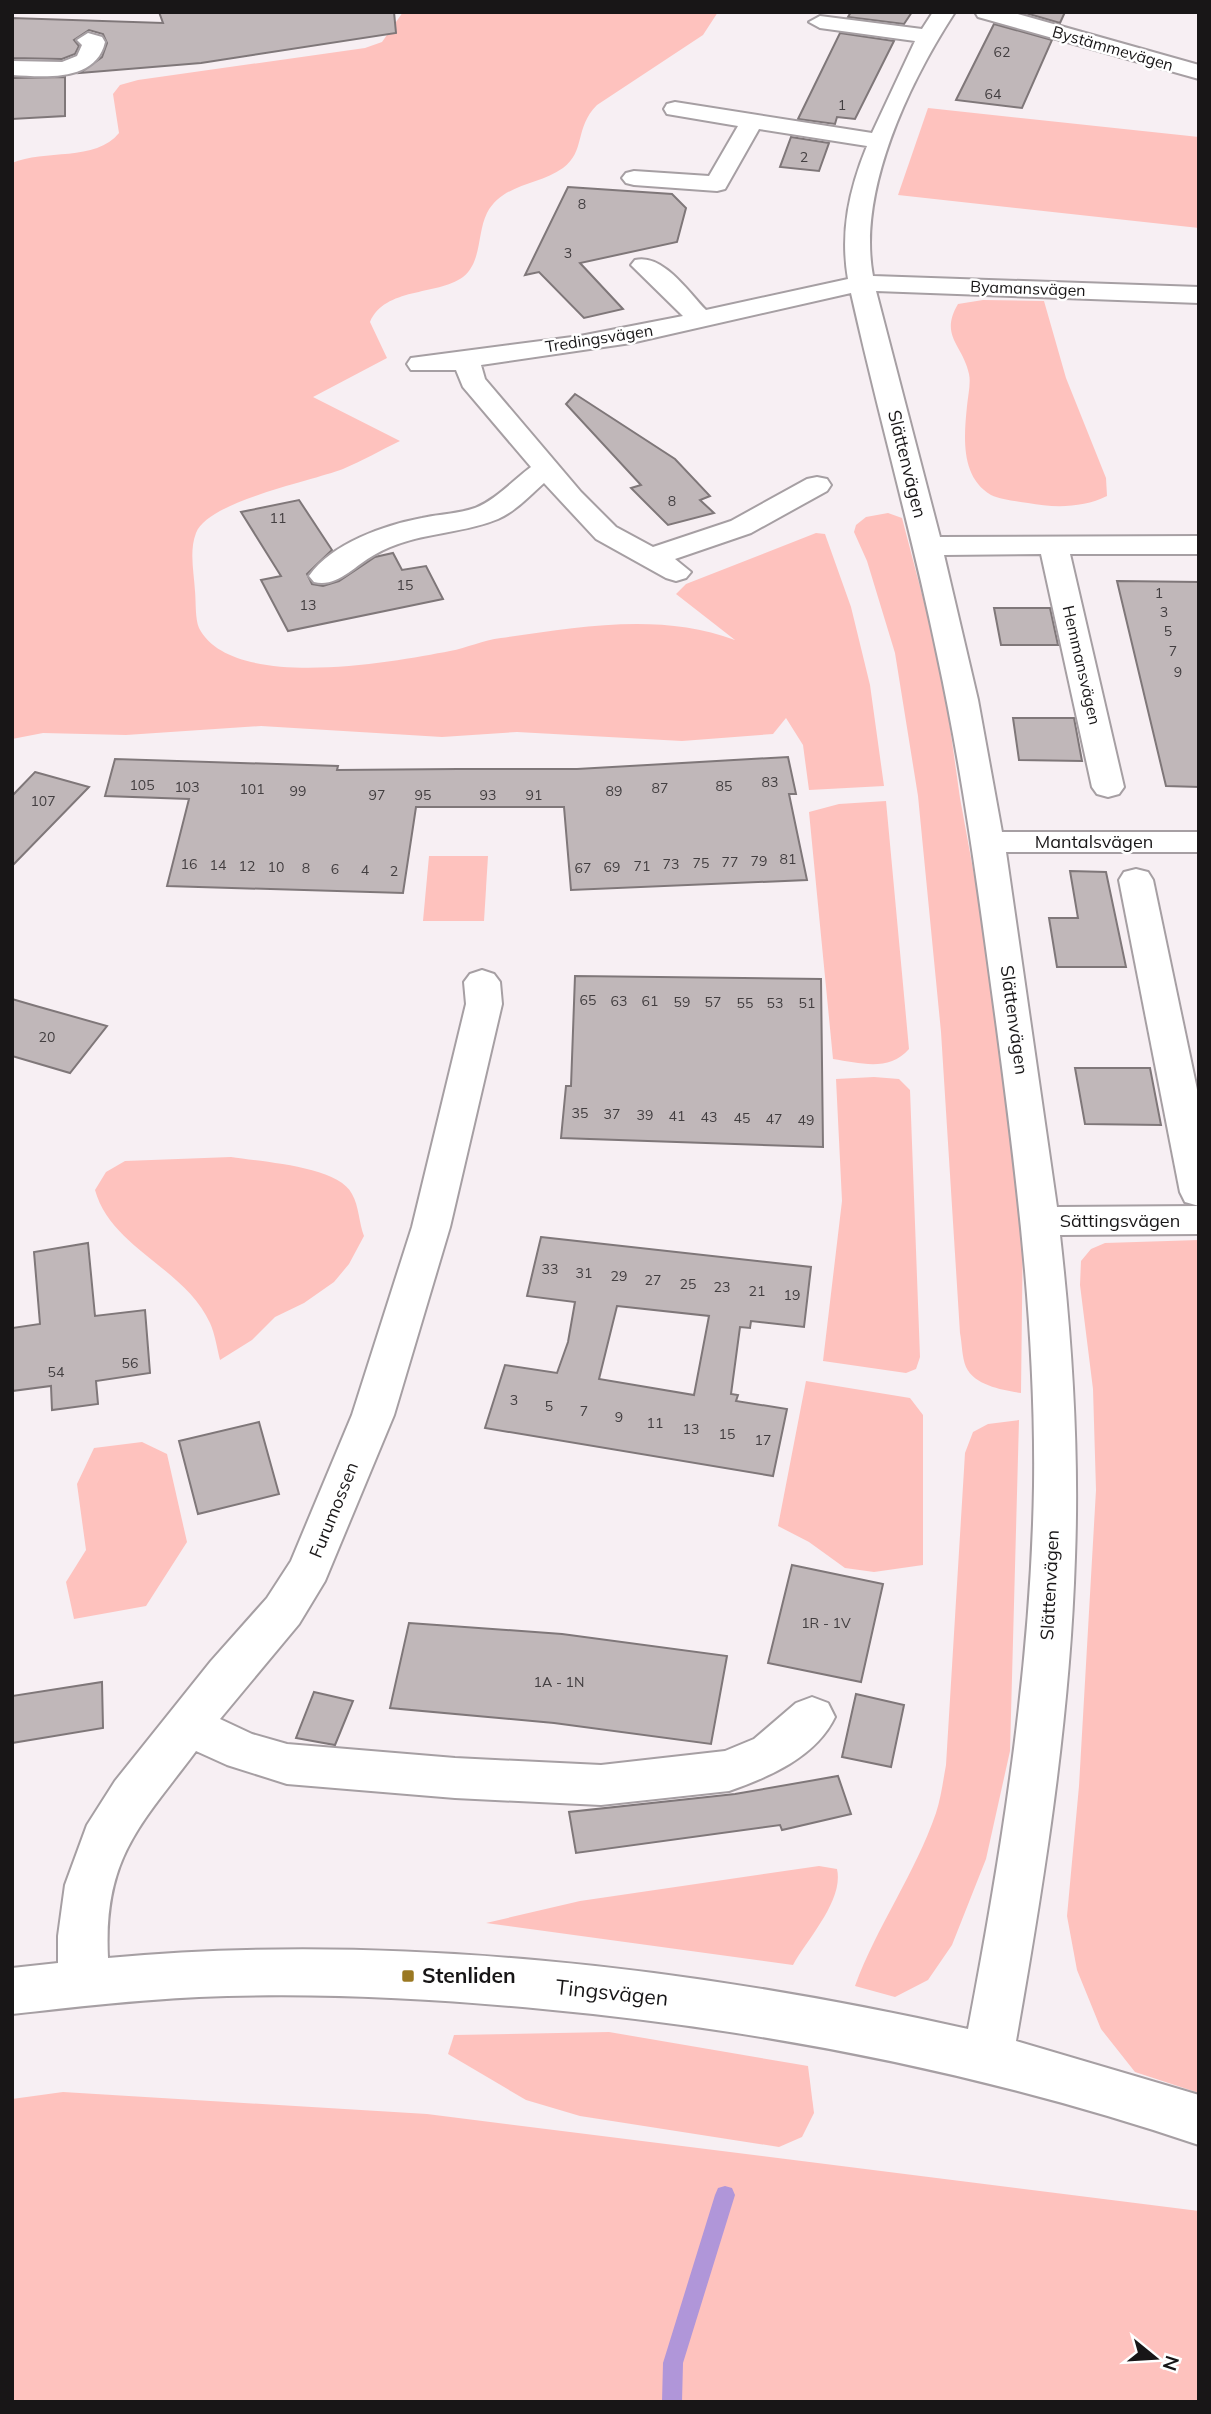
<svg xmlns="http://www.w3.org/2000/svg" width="1211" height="2414" font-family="Mulish,sans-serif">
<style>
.green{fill:#fec2be}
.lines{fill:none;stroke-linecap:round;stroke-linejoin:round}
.stream{fill:#b096d9;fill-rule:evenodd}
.building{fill:#c0b7b9;stroke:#7f7779;stroke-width:2;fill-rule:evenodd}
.minor-casing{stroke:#a69fa3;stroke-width:4}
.minor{fill:#fff;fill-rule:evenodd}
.poi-dot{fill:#9a7822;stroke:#fff;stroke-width:2.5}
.labels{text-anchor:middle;stroke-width:5;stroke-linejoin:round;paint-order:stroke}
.number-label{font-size:14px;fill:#423e40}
.far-street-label{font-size:16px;fill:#181617;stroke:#fff}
.street-label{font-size:18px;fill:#181617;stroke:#fff}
.near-poi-label{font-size:21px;font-weight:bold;fill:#181617;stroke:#fff;text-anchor:start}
.near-street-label{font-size:21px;fill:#181617;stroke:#fff}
</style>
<rect width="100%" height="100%" fill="#f7eff3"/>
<!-- green -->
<g class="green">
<path d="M403 12H718L703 35 597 105C574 128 586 151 563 168 538 186 503 183 487 213 477 233 482 262 463 277 436 296 385 287 370 322L387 358 313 397 400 441C381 450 362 461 343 469 312 481 208 501 196 533 189 551 194 573 195 591 196 601 195 619 199 628 232 692 393 662 450 651 467 648 483 640 501 638 578 627 660 612 735 640L676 594 686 584 816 533 825 534 851 607 870 685 884 786 809 790 803 745 786 718 773 734 682 741 517 732 442 737 261 726 126 735 43 733 12 739V163C44 149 96 162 119 133L113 94 120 85 138 80 365 48 382 42Z"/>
<path d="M928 108 1199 137V228L898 195Z"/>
<path d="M983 300 1044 301 1066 378 1106 478 1107 496C1083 508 1054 508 1028 503 1017 501 1001 500 991 495 960 477 964 436 967 406 968 396 971 383 969 374 963 345 939 336 958 304Z"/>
<path d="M888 513 902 518 942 671 960 798 1008 1061 1023 1223 1021 1393C1003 1390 975 1386 966 1367 962 1358 962 1343 960 1333L941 1032 918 796 895 653 867 561 854 532 856 525 866 517Z"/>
<path d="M886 801 909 1049C889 1072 860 1063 833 1059L809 812 839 804Z"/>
<path d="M429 856H488L484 921H423Z"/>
<path d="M874 1077 899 1079 910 1090 920 1357 916 1369 906 1373 823 1361 842 1201 836 1079Z"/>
<path d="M231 1157C261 1162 338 1166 352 1194 359 1206 359 1223 364 1236L349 1264 334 1282 304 1303 275 1317 252 1340 220 1360C217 1348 215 1334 210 1323 185 1268 111 1248 95 1190L106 1172 125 1161Z"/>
<path d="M1199 1240V2093L1135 2072 1101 2029 1077 1970 1067 1916 1079 1786 1096 1490 1093 1389 1080 1285 1081 1261 1091 1249 1105 1243Z"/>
<path d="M806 1381 910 1398 923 1415V1565L874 1572 845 1568 809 1542 778 1526Z"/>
<path d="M1019 1420 1010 1751 986 1859 952 1945 928 1980 895 1997 855 1986C877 1926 915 1874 936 1813 941 1798 943 1781 946 1765L965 1453 973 1432 988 1424Z"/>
<path d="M142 1442 167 1454 187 1542 146 1606 74 1619 66 1582 86 1550 77 1484 94 1448Z"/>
<path d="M819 1866 837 1869C844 1900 808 1938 793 1965L486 1923 580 1901Z"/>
<path d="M609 2032 808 2066 814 2113 802 2137 779 2147 580 2116 526 2100 448 2054 454 2035Z"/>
<path d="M63 2092 427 2114 1199 2211V2402H12V2099Z"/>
</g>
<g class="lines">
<!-- stream -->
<path class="stream" d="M725 2186 732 2188 735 2195 683 2363 682 2402H662L663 2363 715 2195 718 2188Z"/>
</g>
<!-- building -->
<g class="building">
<path d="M159 12H394L396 33 201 63 80 73 102 57 107 43 103 34 89 30 74 40 79 46 75 54 62 59 12 58V18L163 23Z"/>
<path d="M851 12H912L904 24 848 17Z"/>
<path d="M1022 12H1065L1060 23Z"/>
<path d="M994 24 1052 40 1022 108 956 100Z"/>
<path d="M840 33 894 41 855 119 837 117 835 124 798 119Z"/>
<path d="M65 77V116L12 119V78Z"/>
<path d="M791 137 829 143 819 171 780 167Z"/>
<path d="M568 187 672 194 686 208 677 242 580 263 623 309 584 318 539 272 525 275Z"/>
<path d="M575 394 675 459 710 496 700 500 714 513 668 525 631 488 641 485 566 404Z"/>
<path d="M299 500 332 550 307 574 312 584 323 586 339 581 375 557 393 553 402 570 426 566 443 599 288 631 261 580 281 576 241 512Z"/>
<path d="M1117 581 1199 582V787L1166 786Z"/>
<path d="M994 608H1050L1058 645H1001Z"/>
<path d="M1013 718H1074L1082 761 1019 760Z"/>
<path d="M788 757 796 794H789L807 880 571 890 564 807H416L403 893 167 886 189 799 105 796 115 759 338 766 337 770 458 769H577Z"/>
<path d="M35 772 89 787 12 866V796Z"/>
<path d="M1070 871 1106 872 1126 967H1057L1049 918H1078Z"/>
<path d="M575 976 821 979 823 1147 561 1138 566 1086H571Z"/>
<path d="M12 999 36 1006 107 1026 70 1073 12 1056Z"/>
<path d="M1075 1068H1150L1161 1125 1085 1124Z"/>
<path d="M541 1237 811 1267 804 1327 751 1321 750 1328 740 1327 731 1394 738 1395 736 1401 787 1409 773 1476 485 1428 505 1365 557 1373 568 1342 575 1302 527 1296ZM617 1306 709 1316 694 1395 599 1379Z"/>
<path d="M88 1243 95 1316 145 1310 150 1373 96 1381 98 1404 52 1410 51 1386 12 1391V1328L40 1324 34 1252Z"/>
<path d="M259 1422 279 1494 198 1514 179 1441Z"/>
<path d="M792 1565 883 1584 861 1682 768 1663Z"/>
<path d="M409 1623 562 1634 727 1656 711 1744 554 1723 390 1708Z"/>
<path d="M102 1682 103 1728 12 1743V1696Z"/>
<path d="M314 1692 353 1701 335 1745 296 1738Z"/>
<path d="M856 1694 904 1705 891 1767 842 1757Z"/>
<path d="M838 1776 851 1814 782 1830 780 1825 576 1853 569 1812 735 1794Z"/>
</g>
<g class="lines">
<defs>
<g id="minor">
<path d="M933 12H955C909 83 857 191 873 276L1199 287V303L876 291 940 537 1199 536V554H1070L1124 787 1119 794 1108 797 1097 794 1092 787 1041 554 944 555 978 700 1002 832H1199V852H1006L1057 1207 1199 1206V1234L1060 1235C1072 1342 1079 1450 1075 1557 1070 1720 1044 1881 1016 2041L1199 2095V2145C985 2073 767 2030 543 2009 429 1998 314 1992 199 1997 136 2000 74 2007 12 2014V1968L58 1963V1936L65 1885 87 1825 115 1781 211 1661 267 1598 291 1561 352 1415 412 1227 466 1004 464 982 470 974 482 970 494 974 500 982 502 1004 450 1227 394 1415 325 1581 299 1624 220 1719 252 1734 287 1744 455 1758 601 1765 725 1751 754 1739 796 1703 812 1697 828 1703 835 1717C816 1757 769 1777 729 1791L601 1805 455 1798 287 1784 227 1765 196 1751C141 1825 103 1857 108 1958 389 1932 693 1967 968 2029 1002 1850 1031 1669 1034 1486 1036 1333 1017 1180 997 1029 980 904 964 778 937 654 912 533 878 414 851 293L631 343 481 365 485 379 581 492 616 527 653 547 731 521 807 479 817 477 827 479 831 485 827 491 751 533 675 559 691 572 686 578 676 581 666 578 596 539 544 483C529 496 516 511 498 519 456 536 416 531 374 555 354 566 337 588 314 582L309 576C332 543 385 525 422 518 440 514 458 514 475 508 497 499 512 481 531 467L463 387 456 370H411L407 364 411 358 580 336 683 316 631 265 635 260C663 253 689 293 706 310L848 279C840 232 849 190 867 146L759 129 725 189 717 191 634 185 626 183 622 178 626 173 634 171 709 176 738 126 667 114 664 109 667 104 675 102 872 133 915 41 820 28 809 22 820 16 922 29Z"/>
<path d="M975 12H1011L1199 65V79L978 17Z"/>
<path d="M88 33 102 37 105 42C96 82 45 77 12 75V61L62 62 77 56 82 45 77 40Z"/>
<path d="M1136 869 1148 872 1153 880 1199 1099V1206L1185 1202 1180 1192 1119 880 1124 872Z"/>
</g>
</defs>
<!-- minor casing -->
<use href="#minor" class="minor-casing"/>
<!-- minor -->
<use href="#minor" class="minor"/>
</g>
<!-- markers -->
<rect class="poi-dot" x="401" y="1969" width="14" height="14" rx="3.5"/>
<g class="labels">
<!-- number labels -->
<g class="number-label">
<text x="1002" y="57">62</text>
<text x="993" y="99">64</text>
<text x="842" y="110">1</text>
<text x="804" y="162">2</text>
<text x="582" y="209">8</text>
<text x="568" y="258">3</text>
<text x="672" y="506">8</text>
<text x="278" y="523">11</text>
<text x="405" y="590">15</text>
<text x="1159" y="598">1</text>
<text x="308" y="610">13</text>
<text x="1164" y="617">3</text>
<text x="1168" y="636">5</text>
<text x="1173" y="656">7</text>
<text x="1178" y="677">9</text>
<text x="770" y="787">83</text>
<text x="142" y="790">105</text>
<text x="724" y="791">85</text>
<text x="187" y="792">103</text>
<text x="660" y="793">87</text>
<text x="252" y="794">101</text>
<text x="298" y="796">99</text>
<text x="614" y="796">89</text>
<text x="377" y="800">97</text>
<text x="423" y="800">95</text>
<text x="488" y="800">93</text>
<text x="534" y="800">91</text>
<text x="43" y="806">107</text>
<text x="788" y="864">81</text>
<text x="759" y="866">79</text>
<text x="730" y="867">77</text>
<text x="701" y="868">75</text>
<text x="189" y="869">16</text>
<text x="671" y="869">73</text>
<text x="218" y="870">14</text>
<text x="247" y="871">12</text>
<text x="642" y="871">71</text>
<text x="276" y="872">10</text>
<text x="612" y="872">69</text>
<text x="306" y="873">8</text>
<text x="583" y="873">67</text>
<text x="335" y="874">6</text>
<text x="365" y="875">4</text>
<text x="394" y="876">2</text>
<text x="588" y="1005">65</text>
<text x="619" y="1006">63</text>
<text x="650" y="1006">61</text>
<text x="682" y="1007">59</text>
<text x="713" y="1007">57</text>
<text x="745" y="1008">55</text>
<text x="775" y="1008">53</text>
<text x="807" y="1008">51</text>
<text x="47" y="1042">20</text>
<text x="580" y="1118">35</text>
<text x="612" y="1119">37</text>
<text x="645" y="1120">39</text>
<text x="677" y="1121">41</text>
<text x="709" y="1122">43</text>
<text x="742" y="1123">45</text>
<text x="774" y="1124">47</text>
<text x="806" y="1125">49</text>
<text x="550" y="1274">33</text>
<text x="584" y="1278">31</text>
<text x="619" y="1281">29</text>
<text x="653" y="1285">27</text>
<text x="688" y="1289">25</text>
<text x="722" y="1292">23</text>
<text x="757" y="1296">21</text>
<text x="792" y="1300">19</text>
<text x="130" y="1368">56</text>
<text x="56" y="1377">54</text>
<text x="514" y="1405">3</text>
<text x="549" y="1411">5</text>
<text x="584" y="1416">7</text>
<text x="619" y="1422">9</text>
<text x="655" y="1428">11</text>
<text x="691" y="1434">13</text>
<text x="727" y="1439">15</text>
<text x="763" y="1445">17</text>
<text x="826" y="1628">1R - 1V</text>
<text x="559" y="1687">1A - 1N</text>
</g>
<!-- far-street labels -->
<g class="far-street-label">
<text transform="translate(1113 48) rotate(16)" y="6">Bystämmevägen</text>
<text transform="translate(1028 288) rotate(2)" y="6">Byamansvägen</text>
<text transform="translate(599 338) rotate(-9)" y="6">Tredingsvägen</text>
<text transform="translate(1082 665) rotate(77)" y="6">Hemmansvägen</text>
</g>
<!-- street labels -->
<g class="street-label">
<text transform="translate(907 464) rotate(76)" y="6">Slättenvägen</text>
<text x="1094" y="848">Mantalsvägen</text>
<text transform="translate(1014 1020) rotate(82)" y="6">Slättenvägen</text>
<text x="1120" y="1227">Sättingsvägen</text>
<text transform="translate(334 1510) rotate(-68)" y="6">Furumossen</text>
<text transform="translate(1050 1585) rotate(-87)" y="6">Slättenvägen</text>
</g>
<!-- near-poi labels -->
<g class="near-poi-label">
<text x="422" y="1983">Stenliden</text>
</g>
<!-- near-street labels -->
<g class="near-street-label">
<text transform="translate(612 1993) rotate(6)" y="7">Tingsvägen</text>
</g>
</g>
<!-- border -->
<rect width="1211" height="2414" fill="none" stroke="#181617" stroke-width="28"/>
<!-- north arrow -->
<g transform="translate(1155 2358) rotate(108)" stroke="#ffffff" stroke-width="5" paint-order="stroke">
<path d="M0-5L12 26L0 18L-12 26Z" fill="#181617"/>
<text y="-10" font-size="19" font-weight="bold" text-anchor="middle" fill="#181617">N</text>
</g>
</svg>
